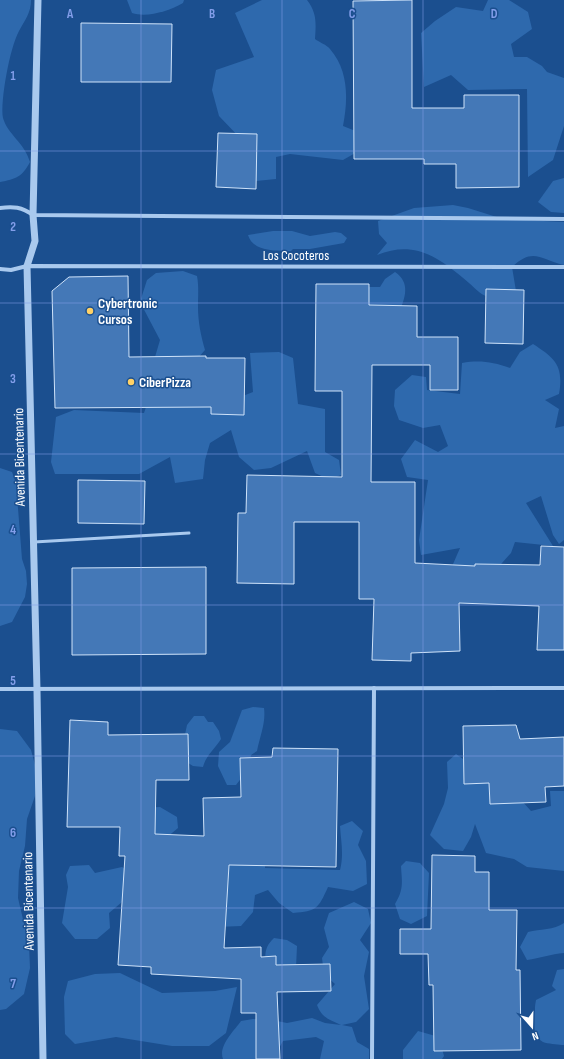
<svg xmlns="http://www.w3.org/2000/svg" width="564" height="1059" font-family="'Sofia Sans Condensed',sans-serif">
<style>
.green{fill:#2e69ad}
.building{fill:#4478b7;stroke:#cfe3fa}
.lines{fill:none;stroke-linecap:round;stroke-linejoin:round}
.service{stroke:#a9c9ee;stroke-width:3}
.minor{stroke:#a9c9ee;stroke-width:4}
.tertiary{stroke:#a9c9ee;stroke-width:7}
.grid{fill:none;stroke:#839eea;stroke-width:1;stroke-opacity:0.55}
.poi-dot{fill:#ffd166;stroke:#1b4f8f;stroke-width:1.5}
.labels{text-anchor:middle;stroke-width:3;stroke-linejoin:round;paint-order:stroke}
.street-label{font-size:14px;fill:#fff;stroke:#1b4f8f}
.poi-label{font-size:14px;font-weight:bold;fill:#fff;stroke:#1b4f8f;text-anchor:start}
.grid-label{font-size:13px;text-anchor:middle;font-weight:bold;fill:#839eea;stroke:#1b4f8f;stroke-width:3;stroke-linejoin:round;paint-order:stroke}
</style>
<rect width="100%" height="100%" fill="#1b4f8f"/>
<!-- green -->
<g class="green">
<path d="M0 0H31C31 13 25 20 19 31 10 47 0 101 3 118 8 135 24 142 30 162 22 177 16 179 0 182Z"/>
<path d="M127 0H184L183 3C169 11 147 18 132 13Z"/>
<path d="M262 0H307C317 13 316 23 315 39 319 42 327 45 330 49 349 71 348 100 343 126L363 134 364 148 343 160 290 154 276 157V179L256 181 241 139 219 116 212 90 216 70 254 57 235 13Z"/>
<path d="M488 0H509L528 12 532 29 511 44 514 57H527L542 66 547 72 564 78V126L553 160 528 177 527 89 468 90 451 75 424 87 421 33 435 21 456 7 483 11Z"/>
<path d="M564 178V213L551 212 538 202 553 181Z"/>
<path d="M453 205 468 208 503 219 564 222V265C540 259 533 247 512 267L516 291C509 293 499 297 492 297 482 297 476 289 469 283 441 259 416 239 377 255L387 243 379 234 378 221 414 208Z"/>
<path d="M273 231H292L310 236 335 232 341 233 347 238 344 243 310 249H293L291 251C276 251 253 252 248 235Z"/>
<path d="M183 271 197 276C199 287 198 296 198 307 198 322 201 336 205 350L191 366 168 367 155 357 160 340 140 302 147 280 156 273Z"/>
<path d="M395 272C411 283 405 298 399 313L367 314V287H380L385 279Z"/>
<path d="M533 344C555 358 564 366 559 394L545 400 559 409 555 428 564 426V540L559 544 553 535 541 496 526 503 553 546 515 542 511 553 494 572 450 571 460 548 421 555 419 540 428 480 407 477 401 459 415 440 438 452 448 446 440 425 423 428 399 420 394 406 395 390 412 375 426 377 427 390 460 394 462 363C480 360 493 362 510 368L520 352Z"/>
<path d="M279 352 293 358 298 404 325 409V452L339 460 341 475 330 480 315 473 307 451 271 468 254 470 239 457 231 430 210 443 205 460 203 479 175 483 170 457 139 474H55L51 462 56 417 74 410 144 413 151 392 235 399 253 392 250 353Z"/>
<path d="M0 468 12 472 16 483 22 559 26 571 27 584 25 597 12 622 0 626Z"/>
<path d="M253 707 264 708C266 723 260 736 257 751L251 755 249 768 236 785H227L218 766 219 752 230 742 242 710Z"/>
<path d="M194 716H204L208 722H213L219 731 221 739C215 749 206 755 203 767L193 766 180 758 187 725Z"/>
<path d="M0 729 17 731 31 750 37 772 35 796 27 819 25 846 19 871 18 898 29 945 30 968 24 994 6 1009 0 1010Z"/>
<path d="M456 754 521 800 531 811 551 806 550 791H564V871L527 867 514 859 486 853 475 824 471 837 463 851 444 849 430 835 444 804 448 788 447 762Z"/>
<path d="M160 807 177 817 178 828 166 838H150L139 808Z"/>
<path d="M352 821 363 831 358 845 366 861 367 884 353 891 328 887C318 909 317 911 293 913L279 903 268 890 255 895 253 912 241 926 217 927 213 861 266 855 265 868 340 870C344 854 341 842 340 826Z"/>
<path d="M406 861 420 863 429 873 427 916 411 924 400 919 395 904C404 889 402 883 401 866Z"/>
<path d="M89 865 95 873 122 867 133 873 135 891 109 913 110 928 97 939H75L62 923 68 887 66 875 70 866Z"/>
<path d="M354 902 368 909 371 923 360 940 369 952 364 976 369 1009 356 1022 342 1025 352 1027 357 1042 369 1049V1059H320L324 1041 316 1037 283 1041 273 1059H223C218 1046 234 1031 241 1021L253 1019 272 1020 287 1023 312 1018 325 1023 341 1025C330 1020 322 1018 317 1005L335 984 324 974 322 958 329 947 324 928 329 913Z"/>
<path d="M564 923V953C551 954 540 958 527 960L520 947 528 932C540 929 554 930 564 923Z"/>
<path d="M274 938 287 940 297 946 296 968 268 976C266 960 261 950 274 938Z"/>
<path d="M564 969V1045H562C557 1044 548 1044 543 1042 529 1034 534 1013 536 1000L556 990 552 986 557 970Z"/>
<path d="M120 973 162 993 215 991 237 987 226 1033 209 1046H172L116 1037 75 1044 65 1034 64 997 68 981 95 974Z"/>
<path d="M418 1031 439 1037 444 1056 442 1059H403V1050Z"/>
</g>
<!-- building -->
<g class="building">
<path d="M412 0V108H464V95H519V187L456 188V164H424V159H354L353 1Z"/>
<path d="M81 23 172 24 171 82H81Z"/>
<path d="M218 133 257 134 256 189 216 187Z"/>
<path d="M128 276 129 357 206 356V358H245L244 415 211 414V407L55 408 52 291 69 277Z"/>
<path d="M316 284H369V305L417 306V337H458V390H430V365H372L371 482H415V563L475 566V564L540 565 541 546 564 547V650H537L539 606 459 603 460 651 411 653V661L372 660 374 599H359V522H294V584L237 583 238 513H246L247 475 342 477V391H315Z"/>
<path d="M486 289 524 290 523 344 485 343Z"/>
<path d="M78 480 145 481 144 524 78 523Z"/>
<path d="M206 567V654L72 655V568Z"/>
<path d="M70 720 108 722V735L188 734 189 780H156L155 834 204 836 203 798 241 797 240 758 272 757 273 748 338 749 336 867 229 865 224 948 261 947V957L276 956V965L330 964 331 991 277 992 280 1059H256V1013H241V979L151 974V967L118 965 125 856H119L120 827H67Z"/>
<path d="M516 725 520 739 564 737V786L545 787 546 802 490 804 489 783 464 784 463 726Z"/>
<path d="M432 855 475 856V872H489V910H517L516 970H520L521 1050 434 1051 433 985H429L428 954H400V929H431Z"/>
</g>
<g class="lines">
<!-- service -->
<path class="service" d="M34 542 189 533"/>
<!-- minor -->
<g class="minor">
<path d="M0 208C13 206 22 207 33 215L564 219"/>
<path d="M0 269 11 270 27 266 564 267"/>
<path d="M0 689 564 688"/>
<path d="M372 1059 374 688"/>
</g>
<!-- tertiary -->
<path class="tertiary" d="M38 0 33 215 35 241 27 266 37 690 43 1059"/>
</g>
<!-- grid -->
<path class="grid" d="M141 0V1059M282 0V1059M423 0V1059M0 151H564M0 303H564M0 454H564M0 605H564M0 756H564M0 908H564"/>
<!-- markers -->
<g class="poi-dot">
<circle cx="90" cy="311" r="4"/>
<circle cx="131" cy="382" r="4"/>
</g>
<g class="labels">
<!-- street labels -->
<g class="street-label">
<text x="296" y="260">Los Cocoteros</text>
<text transform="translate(19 457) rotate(-91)" y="5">Avenida Bicentenario</text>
<text transform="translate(28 901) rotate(-91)" y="5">Avenida Bicentenario</text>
</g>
<!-- poi labels -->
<g class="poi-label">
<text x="98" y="308">Cybertronic<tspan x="98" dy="16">Cursos</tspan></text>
<text x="139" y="387">CiberPizza</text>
</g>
</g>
<g class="grid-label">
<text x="70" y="18">A</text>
<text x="212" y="18">B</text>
<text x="352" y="18">C</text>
<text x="494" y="18">D</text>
<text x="13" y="80">1</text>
<text x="13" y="231">2</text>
<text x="13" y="383">3</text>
<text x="13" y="534">4</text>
<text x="13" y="685">5</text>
<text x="13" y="837">6</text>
<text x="13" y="988">7</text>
</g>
<!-- north arrow -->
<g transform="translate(532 1027) rotate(160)" stroke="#1b4f8f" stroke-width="3" paint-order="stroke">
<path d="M0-3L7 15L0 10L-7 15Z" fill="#ffffff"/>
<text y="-6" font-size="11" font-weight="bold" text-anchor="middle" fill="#ffffff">N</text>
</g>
</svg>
